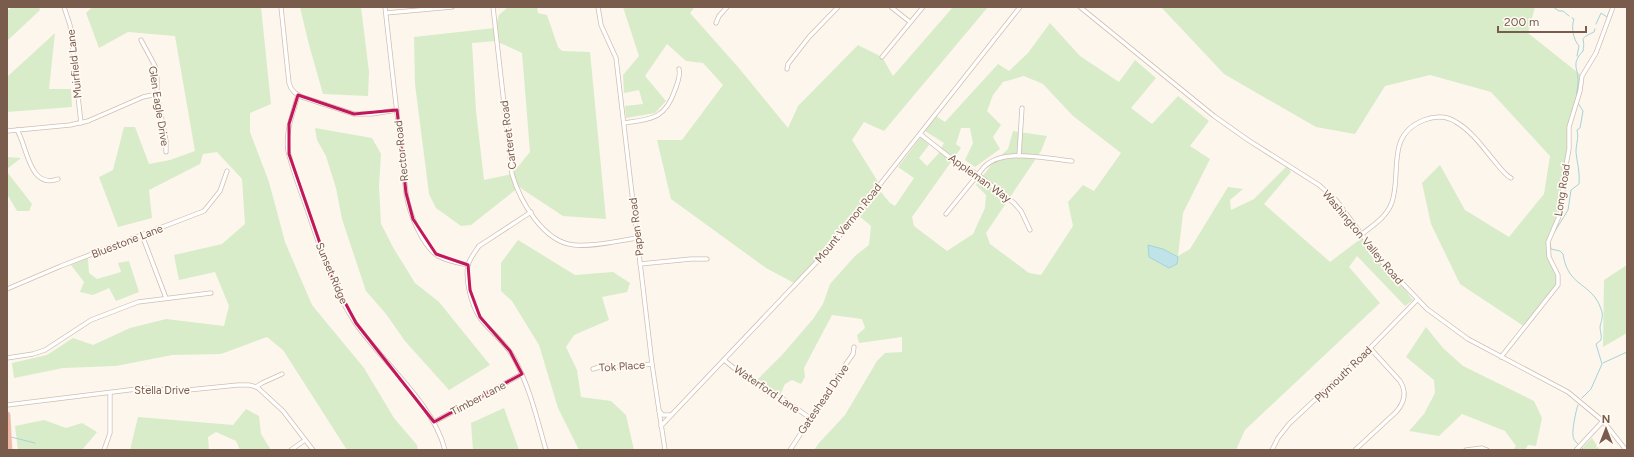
<svg xmlns="http://www.w3.org/2000/svg" width="1634" height="457" font-family="Figtree,sans-serif">
<style>
.green{fill:#d8ecc9;fill-rule:evenodd}
.water{fill:#bfe3e8;stroke:#a5d3da}
.lines{fill:none;stroke-linecap:round;stroke-linejoin:round}
.stream{stroke:#a5d3da;stroke-width:1}
.minor-casing{stroke:#d1beb0;stroke-width:5}
.highway-casing{stroke:#dad1cd;stroke-width:7}
.minor{stroke:#fff;stroke-width:3.5}
.highway{stroke:#f7b7a3;stroke-width:5.5}
.marked{fill:none;stroke:#c2185b;stroke-width:3;stroke-linejoin:round}
.labels{text-anchor:middle;stroke-width:3.5;stroke-linejoin:round;paint-order:stroke}
.street-label{font-size:11px;fill:#7a5c4d;stroke:#fffaf3}
</style>
<rect width="100%" height="100%" fill="#fdf6ec"/>
<!-- green -->
<g class="green">
<path d="M12 7H39L40 10 7 41V11Z"/>
<path d="M92 7H261L271 104 250 113V132L269 182 285 242 312 305 364 368 394 418 417 445 418 450H347L283 350 267 337 221 354 172 355 116 366 63 368 14 378 12 363 47 355 73 338 93 345 130 328 166 319 224 326 229 306 215 272 179 280 174 255 222 244 245 224 242 179 217 152 203 154 200 164 149 190 152 218 118 227 99 177 113 170 124 127H135L149 164 170 160 195 151 175 36 128 32 99 48 86 13Z"/>
<path d="M300 7H361L369 72 368 96 323 94 308 41Z"/>
<path d="M508 7H537L538 13 547 15 558 47 562 51 590 52 606 219 563 216 519 187 471 225 461 226 436 208 429 194 415 84 414 37 495 28 499 15ZM496 41 522 53 530 152 512 174 484 180 476 111 472 43Z"/>
<path d="M623 7H695L690 13 738 67 788 128 798 106 858 45 882 57 893 76 953 7H988L884 131 864 122 852 140 880 185 829 249 796 284 766 268 671 199 657 140H682L723 85 703 63 686 61 667 44 645 76 666 101 655 113 626 118 625 106 643 104 639 90 624 93 623 75 639 56Z"/>
<path d="M1161 7H1535L1528 33 1582 76 1580 91 1569 127V149L1562 205 1549 237 1548 250 1559 282 1525 327 1460 284 1431 224 1422 183 1440 165 1465 210 1509 237 1544 194 1550 156 1491 92 1430 75 1385 86 1355 134 1316 127 1224 74Z"/>
<path d="M1050 23 1080 56 1119 82 1135 60 1156 78 1131 108 1152 124 1178 96 1209 121 1190 146 1210 159 1183 213 1178 256 1190 249 1228 187 1243 189 1230 200 1231 210 1254 199 1287 166 1291 172 1264 204 1330 262 1363 237 1413 300 1405 306 1357 256 1349 267 1380 303 1245 430 1236 450H814L819 443 845 415 877 361 885 353 902 352V337L859 343 857 335 865 328 862 319 832 315 804 368 805 377 801 384 792 380 785 384 780 395 756 381 782 355 813 319 823 304 830 284 855 256 869 245 871 226 858 215 881 192 890 203 895 206 914 178 898 167 921 137 929 145 919 158 927 166 938 154 944 143 925 131 936 116 945 122 998 64 1009 71 1028 53ZM1024 76 1043 84 1073 116 1121 153 1094 191 1083 185 1068 202 1073 226 1041 275 1029 273 990 244 986 233 1041 151 1047 136 1013 131 1008 149 992 164 976 185 986 195 985 208 973 234 947 251 914 226 912 217 961 148 956 144 961 128H970L973 143 965 160 975 167 1000 149 993 137 1001 125 987 111 993 95 1003 82Z"/>
<path d="M55 33 49 89H71L72 107 7 112V77Z"/>
<path d="M315 128 372 138 381 154 379 186 381 224 394 249 415 283 439 302 490 365 449 390 405 341 386 314 366 291 342 219 336 188 326 156 317 140Z"/>
<path d="M7 157 21 158 7 169Z"/>
<path d="M7 172 32 204 29 211H17L7 194Z"/>
<path d="M518 240 575 275 613 272 630 283 627 292 602 297 609 320 574 335 566 347 577 370 581 397 611 401 626 415 634 450H579L558 408 539 345 512 301 501 291V263Z"/>
<path d="M88 258 89 273 97 279 121 272 118 263 129 261 139 292 116 301 109 288 93 295 80 292 84 282 71 265Z"/>
<path d="M1627 265V333L1603 347 1604 280Z"/>
<path d="M1426 327 1443 348 1463 366 1534 401 1542 418 1536 446 1528 445 1525 450H1513L1516 446 1505 431 1462 414 1439 436 1409 431 1424 414 1435 393 1434 380 1406 357Z"/>
<path d="M504 408 519 450H473L471 423Z"/>
<path d="M246 409 259 416 261 434 271 450H240L236 441 216 432 208 437 209 450H130L138 417 233 425Z"/>
<path d="M44 420 66 428 82 423 97 432 82 450H18L15 426Z"/>
<path d="M1592 438 1600 450H1580Z"/>
</g>
<!-- water -->
<path class="water" d="M1148 245 1163 249 1178 257 1177 264 1169 268 1149 257Z"/>
<g class="lines">
<!-- stream -->
<g class="stream">
<path d="M1553 7 1559 11H1563L1569 16"/>
<path d="M1572 18 1574 19C1571 27 1573 39 1579 46L1577 56"/>
<path d="M1596 24 1601 13 1607 17 1611 7"/>
<path d="M1577 96C1576 91 1578 88 1578 83 1579 68 1570 65 1583 51 1586 37 1577 40 1594 32L1595 29"/>
<path d="M1552 236 1568 210 1571 190 1579 184C1580 171 1577 163 1576 152 1576 143 1579 139 1577 130L1580 128 1583 111 1578 103"/>
<path d="M1550 243 1551 249 1560 251 1563 254C1568 288 1592 282 1601 309 1604 316 1601 321 1600 327 1600 332 1602 335 1601 340L1596 344 1602 364 1591 389 1582 398"/>
<path d="M1603 363 1627 352"/>
<path d="M11 437 35 443"/>
<path d="M1578 444C1575 441 1573 439 1573 435 1572 430 1576 410 1578 405"/>
<path d="M1582 448 1584 450"/>
</g>
<defs>
<g id="minor">
<path d="M64 7 70 25 81 123"/>
<path d="M281 7 289 83C291 91 296 94 302 97L354 114H372L397 110"/>
<path d="M385 7 406 193C409 212 421 245 438 256 447 261 458 263 468 265"/>
<path d="M493 7 512 174C520 201 543 242 574 245 594 247 617 241 637 238"/>
<path d="M598 7 601 25 616 58 652 364 665 450"/>
<path d="M891 7 910 22"/>
<path d="M1080 7 1214 116 1248 140 1319 185 1336 200 1383 263 1427 309 1468 339 1568 392 1603 421 1626 450"/>
<path d="M386 13 452 7"/>
<path d="M716 23 719 16 727 7"/>
<path d="M141 40 155 66 157 78V94L166 141V152"/>
<path d="M882 57 923 7"/>
<path d="M787 69 788 64 809 37 838 7"/>
<path d="M298 95C293 113 285 132 288 151 293 172 301 192 308 212 321 250 333 290 356 324 384 364 433 403 445 450"/>
<path d="M624 123C652 119 665 119 675 90 677 84 681 76 679 69"/>
<path d="M17 130C27 145 29 190 58 179"/>
<path d="M7 131 70 125 88 121 143 97 157 94"/>
<path d="M920 134 948 156 977 174 1014 203 1021 211 1030 230"/>
<path d="M1019 156 1022 108"/>
<path d="M531 212 479 246C475 252 470 258 468 265 465 280 471 304 480 318 491 333 507 343 515 360 530 388 537 419 546 450"/>
<path d="M946 214 984 167C1003 147 1046 159 1072 161"/>
<path d="M142 235 166 298"/>
<path d="M1361 235C1373 225 1387 217 1392 202 1402 173 1385 135 1424 120 1435 116 1447 116 1456 122 1473 132 1484 149 1496 163 1501 169 1505 175 1511 178"/>
<path d="M640 264 691 259H707"/>
<path d="M7 289 61 266 204 211 220 191 227 171"/>
<path d="M1501 357 1558 285V275L1549 257 1548 242 1560 214 1562 205 1564 176 1569 149V127L1580 91 1582 76 1596 53 1613 7"/>
<path d="M7 358 33 354 45 350 91 320 138 302 211 293"/>
<path d="M724 360 745 377 779 396 810 418"/>
<path d="M593 369 603 366 626 367 652 364"/>
<path d="M256 387 262 383 282 374"/>
<path d="M7 405 145 388 178 391 238 385H249L257 387 283 411 313 450"/>
<path d="M659 411 663 415H671"/>
<path d="M434 422 522 374"/>
<path d="M661 426 829 249 1020 7"/>
<path d="M104 450 110 433V393"/>
<path d="M291 450 305 440"/>
<path d="M790 450 846 364 853 354 854 347"/>
<path d="M1272 450 1278 438 1289 424 1370 348 1417 300"/>
<path d="M1355 450 1396 412C1404 403 1407 392 1400 381L1370 348"/>
<path d="M1466 450 1482 448 1487 450"/>
<path d="M1576 450 1603 421"/>
</g>
<path id="highway" d="M7 415 9 450"/>
</defs>
<!-- minor casing -->
<use href="#minor" class="minor-casing"/>
<!-- highway casing -->
<use href="#highway" class="highway-casing"/>
<!-- minor -->
<use href="#minor" class="minor"/>
<!-- highway -->
<use href="#highway" class="highway"/>
</g>
<!-- marked area -->
<path class="marked" d="M298 95 354 114 397 110 406 193 413 219 436 254 468 265 470 290 480 317 510 351 522 374 434 422 356 323 332 278 289 154V124Z"/>
<g class="labels">
<!-- street labels -->
<g class="street-label">
<text transform="translate(74 64) rotate(-96)" y="4">Muirfield Lane</text>
<text transform="translate(159 106) rotate(81)" y="4">Glen Eagle Drive</text>
<text transform="translate(508 135) rotate(-97)" y="4">Carteret Road</text>
<text transform="translate(401 151) rotate(-96)" y="4">Rector Road</text>
<text transform="translate(980 178) rotate(36)" y="4">Appleman Way</text>
<text transform="translate(1562 190) rotate(-81)" y="4">Long Road</text>
<text transform="translate(848 223) rotate(-51)" y="4">Mount Vernon Road</text>
<text transform="translate(636 227) rotate(-97)" y="4">Papen Road</text>
<text transform="translate(1363 237) rotate(50)" y="4">Washington Valley Road</text>
<text transform="translate(127 241) rotate(-21)" y="4">Bluestone Lane</text>
<text transform="translate(332 273) rotate(67)" y="4">Sunset Ridge</text>
<text transform="translate(622 366) rotate(-4)" y="4">Tok Place</text>
<text transform="translate(1343 374) rotate(-44)" y="4">Plymouth Road</text>
<text transform="translate(767 389) rotate(34)" y="4">Waterford Lane</text>
<text x="162" y="394">Stella Drive</text>
<text transform="translate(478 398) rotate(-28)" y="4">Timber Lane</text>
<text transform="translate(823 399) rotate(-56)" y="4">Gateshead Drive</text>
</g>
</g>
<!-- border -->
<rect width="1634" height="457" fill="none" stroke="#7a5c4d" stroke-width="16"/>
<!-- north arrow -->
<g transform="translate(1606 429)" stroke="#fffaf3" stroke-width="3" paint-order="stroke">
<path d="M0-3L7 15L0 10L-7 15Z" fill="#7a5c4d"/>
<text y="-6" font-size="11" font-weight="bold" text-anchor="middle" fill="#7a5c4d">N</text>
</g>
<!-- scale -->
<path d="M1498 26v6h88v-6" fill="none" stroke="#7a5c4d" stroke-width="2"/>
<text x="1504" y="26" font-size="12" fill="#7a5c4d" stroke="#fffaf3" stroke-width="3" paint-order="stroke">200 m</text>
</svg>
